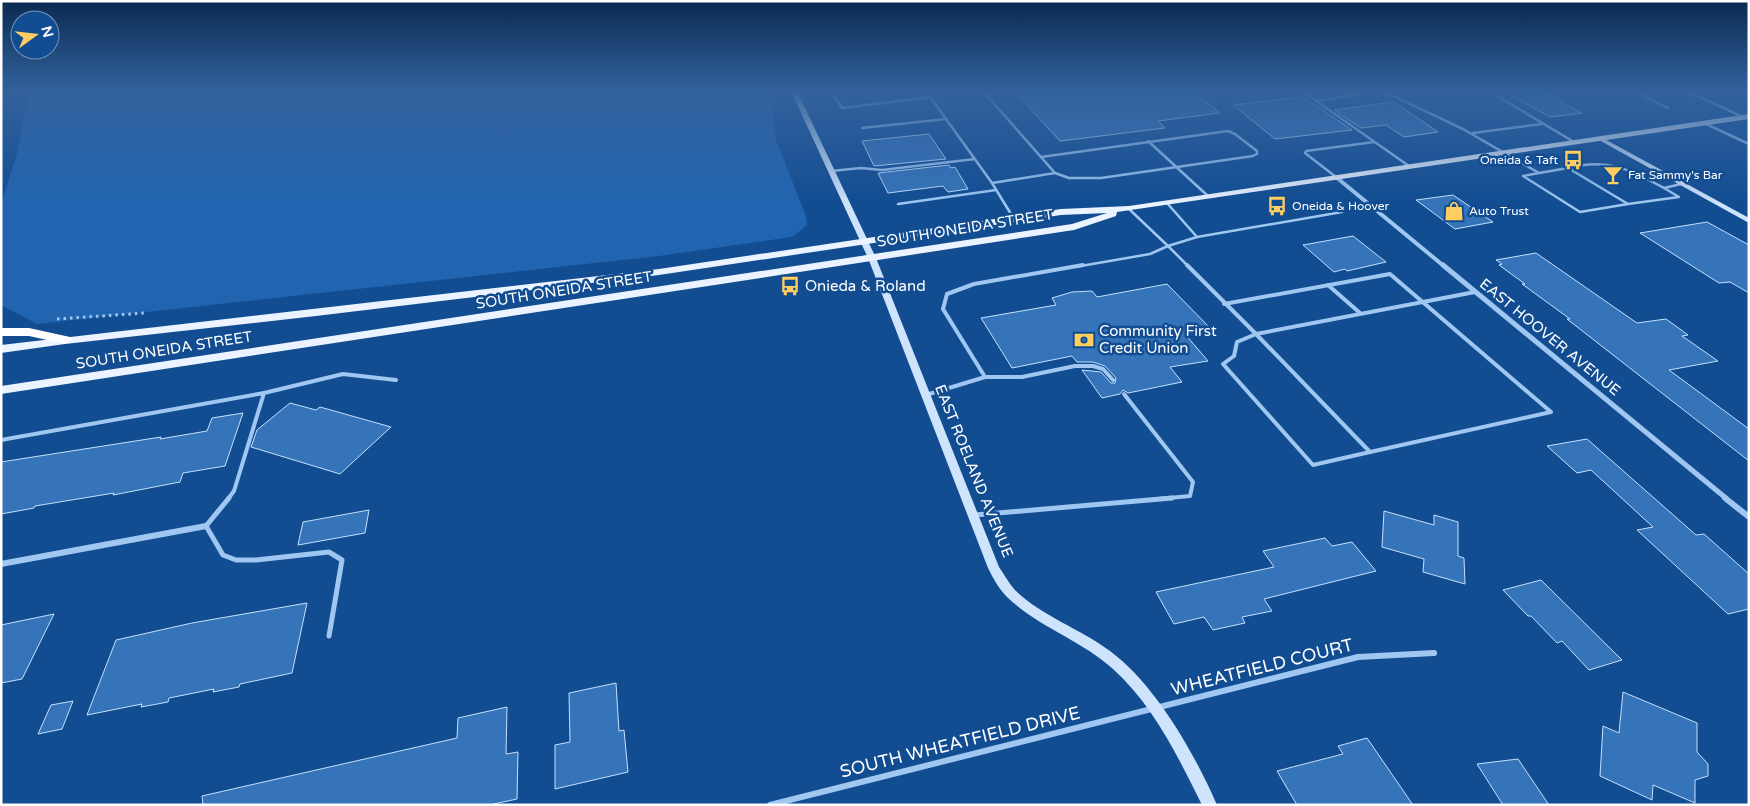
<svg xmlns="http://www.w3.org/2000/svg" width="1750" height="806" font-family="'Varela Round',sans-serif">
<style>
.green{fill:#2165b0}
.building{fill:#3674ba;stroke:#c6e0fd}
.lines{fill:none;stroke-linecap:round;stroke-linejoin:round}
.path{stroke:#9fc7f2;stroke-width:3;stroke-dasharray:2.5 4;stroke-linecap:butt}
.lane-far2{stroke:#9fc7f2;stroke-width:2.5}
.lane-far1{stroke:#9fc7f2;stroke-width:4}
.lane{stroke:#9fc7f2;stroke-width:5}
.street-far2{stroke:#9fc7f2;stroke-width:4}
.street-far1{stroke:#9fc7f2;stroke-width:5}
.street{stroke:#9fc7f2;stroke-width:6}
.secondary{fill:#cee3fc;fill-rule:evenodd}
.primary{fill:#eaf3ff;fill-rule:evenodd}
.highway{fill:#fff;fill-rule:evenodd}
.labels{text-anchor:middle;stroke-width:5;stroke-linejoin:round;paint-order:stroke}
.far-poi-label{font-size:12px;fill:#fff;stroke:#124d92;text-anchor:start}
.street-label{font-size:15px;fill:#fff;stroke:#124d92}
.poi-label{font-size:15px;fill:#fff;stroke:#124d92;text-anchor:start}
.near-street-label{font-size:18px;fill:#fff;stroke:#124d92}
</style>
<rect width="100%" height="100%" fill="#124d92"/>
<!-- green -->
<path class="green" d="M30 91H770L776 140 806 216 807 225 792 237 659 256 37 324 1 305V204L17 153Z"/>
<!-- building -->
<g class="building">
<path d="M1014 91H1192L1220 113 1158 121 1165 128 1060 141Z"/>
<path d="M1507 91H1542L1582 113 1550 117 1506 93Z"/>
<path d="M1303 97 1352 130 1275 139 1233 105Z"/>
<path d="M1394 102 1438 132 1404 137 1386 125 1361 128 1334 110Z"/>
<path d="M929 134 946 159 874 166 862 141Z"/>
<path d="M949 165 951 168 955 167 968 189 948 192 943 186 888 193 878 173Z"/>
<path d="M1453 195 1493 222 1455 229 1416 200Z"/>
<path d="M1707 222 1749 245V293L1730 282 1719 283 1640 233Z"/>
<path d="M1353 236 1386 262 1347 271 1345 269 1334 272 1303 245Z"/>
<path d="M1536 253 1637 323 1666 319 1688 335 1682 336 1718 361 1669 370 1749 429V461L1567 319H1570L1522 284H1525L1499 265 1502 264 1496 260Z"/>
<path d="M1167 284 1211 329 1185 334 1208 361 1170 367 1182 382 1128 393 1123 390 1120 394 1102 398 1082 370 1101 372 1111 383H1115L1116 378 1105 366 1093 362H1077L1072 356 1012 368 981 318 1056 305 1052 298 1072 292 1092 291 1097 297Z"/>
<path d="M290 403 316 410 320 407 391 427 340 474 251 447 257 430Z"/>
<path d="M243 413 225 466 183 473 180 482 113 495 114 493 35 506 34 508 1 514V462L161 437 160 439 207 431 212 418Z"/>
<path d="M1587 439 1696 535 1704 534 1749 574V609L1728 614 1637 530 1653 527 1591 470 1577 473 1547 446Z"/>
<path d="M369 510 365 533 298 545 303 522Z"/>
<path d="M1384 511 1434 525V515L1458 522V556L1464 558 1465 584 1423 572 1424 559 1382 547Z"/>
<path d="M1325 538 1332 546 1352 542 1376 571 1264 599 1272 611 1242 617 1245 623 1213 630 1204 617 1174 624 1156 592 1274 567 1263 551Z"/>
<path d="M1541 580 1622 660 1589 670 1562 641 1557 643 1531 616H1528L1503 590Z"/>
<path d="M307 603 292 673 240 684 239 687 213 692 214 689 169 698 168 702 141 707 142 704 87 715 116 640 192 623Z"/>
<path d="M54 614 22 679 1 683V625Z"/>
<path d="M616 683 619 731 624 730 628 772 555 789V745L570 742 569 693Z"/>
<path d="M1623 692 1697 723V752L1708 764V776L1695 780V803L1653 785 1652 800 1600 776 1603 726 1619 733Z"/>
<path d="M73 701 62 729 38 734 51 705Z"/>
<path d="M507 707 506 754 518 752 517 799 489 805H203L202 796 457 738 458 718Z"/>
<path d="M1367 738 1413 805H1297L1277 771 1343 754 1338 746Z"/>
<path d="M1518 759 1549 805H1503L1477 764Z"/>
</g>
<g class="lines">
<!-- path -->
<path class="path" d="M57 319 145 313"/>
<!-- lane-far2 -->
<g class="lane-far2">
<path d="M831 91 842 108 931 97"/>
<path d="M926 91 992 183 1055 173 983 91"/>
<path d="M1302 91 1409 166"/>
<path d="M1383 91 1463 129 1539 173 1568 168 1628 204 1679 197 1664 188 1681 184"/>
<path d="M1489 91 1574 142"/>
<path d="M1645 91 1635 92 1668 108"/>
<path d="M1687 91 1743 117"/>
<path d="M1317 101 1378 91"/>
<path d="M1706 124 1749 144"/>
<path d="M862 128 946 119"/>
<path d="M1473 133 1542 124"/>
<path d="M1148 141 1208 196"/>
<path d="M1041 157 1228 131 1235 134 1257 151V154L1253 156 1101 178H1069L1055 173"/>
<path d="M1568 168C1608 158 1629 169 1664 188"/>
<path d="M831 171 861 168 882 170 975 159"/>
<path d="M1539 173 1523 176 1580 212 1628 204"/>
<path d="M1336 177 1305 153 1306 151 1374 142"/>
<path d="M992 183 1014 219"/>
<path d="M1167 203 1197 237 1168 246 1189 267"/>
<path d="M898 204 996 190"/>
<path d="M1197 237 1342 212"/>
<path d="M1075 267 1150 254 1168 246 1129 209"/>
</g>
<!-- lane-far1 -->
<g class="lane-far1">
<path d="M1187 265 1256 334 1475 292"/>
<path d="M1328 285 1360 313"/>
<path d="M1224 304 1390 274 1551 412 1370 452"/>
<path d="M1256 334 1370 452 1313 465 1223 364 1234 356 1237 342Z"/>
<path d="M985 377H1022L1075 366H1093L1103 369 1113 380"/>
<path d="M264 393 343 374 396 380"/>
<path d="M1124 394 1193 482 1190 496 1158 499"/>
<path d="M926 395 985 377 943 309 947 294 974 284 1083 265"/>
<path d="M1 440 264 393 234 491 228 499"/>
</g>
<!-- lane -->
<g class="lane">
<path d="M229 498 206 526 223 555 236 560H256L329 552 342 560 329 636"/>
<path d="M975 515 1172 498"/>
</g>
<!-- street-far2 -->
<path class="street-far2" d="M1336 177 1445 267"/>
<!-- street-far1 -->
<path class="street-far1" d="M1443 265 1727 499"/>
<!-- street -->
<g class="street">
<path d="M1725 498 1749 517"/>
<path d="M1 564 206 526"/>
<path d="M770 805 1358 657 1434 653"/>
</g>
<!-- secondary -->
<g class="secondary">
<path d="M791 91H797L876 258 999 567C1004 574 1008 582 1014 589 1041 616 1079 628 1110 651 1155 684 1195 754 1217 805H1202C1178 757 1154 706 1113 669 1081 640 1038 627 1007 597 999 589 993 578 988 568L868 258Z"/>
<path d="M1597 137H1601L1749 218V223L1597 139Z"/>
</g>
<!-- primary -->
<path class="primary" d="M1749 114V119L1117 212 1116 216 1074 230 1 394V386L1072 224 1107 213 1061 215 659 275 316 316 65 344 1 353V345L659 269 1061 209 1129 206Z"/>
<!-- highway -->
<path class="highway" d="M1 328H29L70 337 72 340 65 344 29 336H1Z"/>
</g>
<!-- sky -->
<linearGradient id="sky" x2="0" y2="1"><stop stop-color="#0a2a50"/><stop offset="0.45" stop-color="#33629d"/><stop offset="1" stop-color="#33629d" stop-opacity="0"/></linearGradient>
<rect width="1750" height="204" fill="url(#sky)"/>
<!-- icons -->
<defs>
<symbol id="bus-bare" viewBox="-9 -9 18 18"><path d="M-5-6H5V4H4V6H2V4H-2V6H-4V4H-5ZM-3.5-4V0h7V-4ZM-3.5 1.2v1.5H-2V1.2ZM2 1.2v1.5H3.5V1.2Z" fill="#ffcd60" stroke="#124d92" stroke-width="2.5" paint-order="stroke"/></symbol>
<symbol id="bar-bare" viewBox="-9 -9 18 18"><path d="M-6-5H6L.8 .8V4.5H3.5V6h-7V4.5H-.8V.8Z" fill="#ffcd60" stroke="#124d92" stroke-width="2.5" paint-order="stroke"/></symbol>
<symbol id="shop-bare" viewBox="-9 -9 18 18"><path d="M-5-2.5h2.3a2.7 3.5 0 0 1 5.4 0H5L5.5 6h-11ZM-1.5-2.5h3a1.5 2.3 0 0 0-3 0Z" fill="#ffcd60" stroke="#124d92" stroke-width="2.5" paint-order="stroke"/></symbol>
<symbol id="bank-bare" viewBox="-9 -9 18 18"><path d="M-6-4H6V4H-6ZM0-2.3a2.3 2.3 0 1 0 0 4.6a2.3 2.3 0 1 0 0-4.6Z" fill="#ffcd60" stroke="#124d92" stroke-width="2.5" paint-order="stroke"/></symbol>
</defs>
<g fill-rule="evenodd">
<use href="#bus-bare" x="1559" y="146" width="28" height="28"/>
<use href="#bar-bare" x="1599" y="161" width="28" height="28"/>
<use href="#bus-bare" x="1263" y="192" width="28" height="28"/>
<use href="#shop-bare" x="1440" y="197" width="28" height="28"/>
<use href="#bus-bare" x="776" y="272" width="28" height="28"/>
<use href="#bank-bare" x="1070" y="326" width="28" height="28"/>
</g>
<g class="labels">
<!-- far-poi labels -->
<g class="far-poi-label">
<text x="1558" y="164" text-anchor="end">Oneida &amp; Taft</text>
<text x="1628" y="179">Fat Sammy's Bar</text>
<text x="1292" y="210">Oneida &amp; Hoover</text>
<text x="1469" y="215">Auto Trust</text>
</g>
<!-- street labels -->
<g class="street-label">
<text transform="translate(965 228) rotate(-9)" y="5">SOUTH ONEIDA STREET</text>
<text transform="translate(564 290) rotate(-9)" y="5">SOUTH ONEIDA STREET</text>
<text transform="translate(1550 337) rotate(39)" y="5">EAST HOOVER AVENUE</text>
<text transform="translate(164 350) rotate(-9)" y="5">SOUTH ONEIDA STREET</text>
<text transform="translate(974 471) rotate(68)" y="5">EAST ROELAND AVENUE</text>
</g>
<!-- poi labels -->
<g class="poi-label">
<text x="805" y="291">Onieda &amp; Roland</text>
<text x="1099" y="336">Community First<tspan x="1099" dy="17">Credit Union</tspan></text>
</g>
<!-- near-street labels -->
<g class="near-street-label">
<text transform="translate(1262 667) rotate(-14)" y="6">WHEATFIELD COURT</text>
<text transform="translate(960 742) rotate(-14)" y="6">SOUTH WHEATFIELD DRIVE</text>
</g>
</g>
<!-- border -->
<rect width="1750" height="806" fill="none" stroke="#ffffff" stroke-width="5"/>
<!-- north arrow -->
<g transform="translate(35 35) rotate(75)"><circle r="24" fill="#124d92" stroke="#7194be"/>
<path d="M0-4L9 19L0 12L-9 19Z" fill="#ffcd60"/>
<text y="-8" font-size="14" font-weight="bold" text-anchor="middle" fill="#ffffff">N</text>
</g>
</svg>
